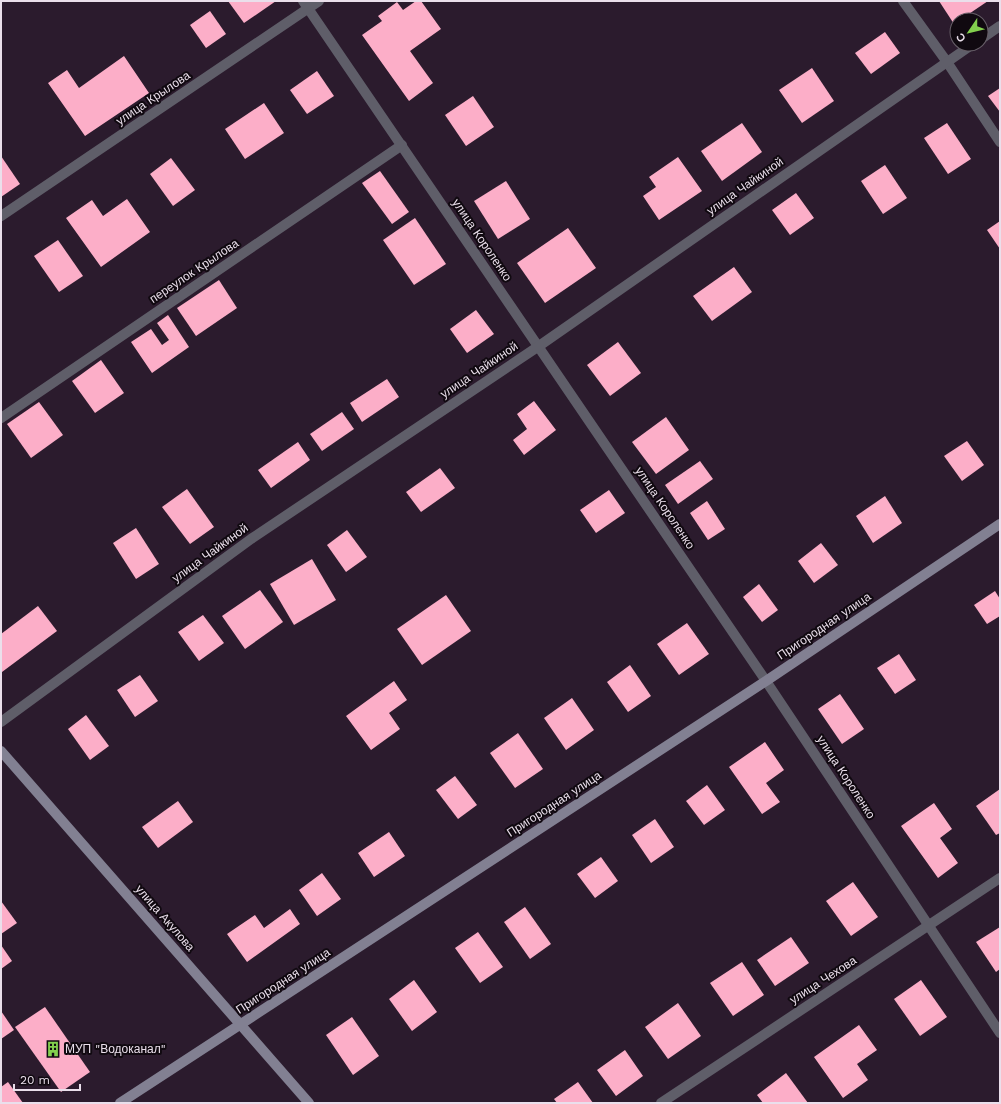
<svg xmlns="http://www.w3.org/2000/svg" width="1001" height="1104" font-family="'Work Sans',sans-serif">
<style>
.building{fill:#fcaec8}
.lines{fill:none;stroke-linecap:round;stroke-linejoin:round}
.street{stroke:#5f5e69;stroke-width:10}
.secondary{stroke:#828092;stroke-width:10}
.labels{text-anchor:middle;stroke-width:4;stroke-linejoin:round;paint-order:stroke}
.street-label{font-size:12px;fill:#eadfeb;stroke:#100910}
.poi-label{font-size:12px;fill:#eadfeb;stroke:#100910;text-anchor:start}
</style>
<rect width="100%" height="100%" fill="#2b1b2d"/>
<!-- building -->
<g class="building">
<path d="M228 1H276L244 23Z"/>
<path d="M416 1H421L441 29 410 51 433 83 409 101 362 35 382 21 378 16 397 2 403 10Z"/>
<path d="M939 1H988L954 24Z"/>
<path d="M210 11 226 34 206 48 190 25Z"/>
<path d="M885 32 900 53 871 74 855 53Z"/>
<path d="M124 56 149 93 85 136 48 83 67 70 79 88Z"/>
<path d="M812 68 834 101 802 123 779 90Z"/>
<path d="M317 71 334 96 307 114 290 90Z"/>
<path d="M1000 88V112L988 96Z"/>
<path d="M473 96 494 127 466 146 445 115Z"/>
<path d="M264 103 284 133 245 159 225 129Z"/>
<path d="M742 123 762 152 722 181 701 151Z"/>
<path d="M947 123 971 159 948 174 924 138Z"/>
<path d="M1 156 20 184 1 197Z"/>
<path d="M678 157 702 191 659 220 643 196 656 187 649 177Z"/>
<path d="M171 158 195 190 173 206 150 174Z"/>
<path d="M885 165 907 198 883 214 861 181Z"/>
<path d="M380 171 409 212 392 224 362 183Z"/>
<path d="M506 181 530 219 498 239 474 201Z"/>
<path d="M796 193 814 218 790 235 772 210Z"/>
<path d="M127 199 150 232 101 267 66 218 92 200 103 216Z"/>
<path d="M415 218 446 264 414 285 383 240Z"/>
<path d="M1000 221V249L987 230Z"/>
<path d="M568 228 596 268 545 303 517 263Z"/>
<path d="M58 240 83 276 59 292 34 256Z"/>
<path d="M734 267 752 292 712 321 693 296Z"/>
<path d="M219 280 237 308 196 336 177 308Z"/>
<path d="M476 310 494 334 467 353 450 329Z"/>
<path d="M168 315 189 347 152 373 131 342 151 329 162 345 169 340 157 323Z"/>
<path d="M618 342 641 373 610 396 587 365Z"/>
<path d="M101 360 124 393 95 413 72 381Z"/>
<path d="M387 379 399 397 362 422 350 403Z"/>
<path d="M534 401 556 430 524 455 513 440 527 429 517 414Z"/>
<path d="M39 402 63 435 31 458 7 424Z"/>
<path d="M342 412 354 429 322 451 310 434Z"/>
<path d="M666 417 689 450 656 474 632 442Z"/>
<path d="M967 441 984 465 962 481 944 456Z"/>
<path d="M298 442 310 460 271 488 258 470Z"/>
<path d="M700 461 713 479 678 504 665 485Z"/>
<path d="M440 468 455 488 421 512 406 492Z"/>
<path d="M187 489 214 527 190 544 162 507Z"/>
<path d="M609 490 625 513 596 533 580 510Z"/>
<path d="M885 496 902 523 873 543 856 516Z"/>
<path d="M707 501 725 529 708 540 690 513Z"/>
<path d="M136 528 159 564 136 579 113 543Z"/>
<path d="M347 530 367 557 346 572 327 545Z"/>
<path d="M821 543 838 565 814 583 798 561Z"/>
<path d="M312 559 336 600 294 625 270 584Z"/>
<path d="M759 584 778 610 762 622 743 597Z"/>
<path d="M260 590 283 622 245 649 222 616Z"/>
<path d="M995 591 1000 599V616L987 624 974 605Z"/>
<path d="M446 595 471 631 422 665 397 629Z"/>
<path d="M38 606 57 631 2 672 1 634Z"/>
<path d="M203 615 224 643 199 661 178 632Z"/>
<path d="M687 623 709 654 679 675 657 644Z"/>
<path d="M899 654 916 680 895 694 877 668Z"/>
<path d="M630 665 651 696 628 712 607 682Z"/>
<path d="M140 675 158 701 135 717 117 690Z"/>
<path d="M394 681 407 700 389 713 400 729 371 750 346 716Z"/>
<path d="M840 694 864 729 842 744 818 709Z"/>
<path d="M572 698 594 730 566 750 544 718Z"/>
<path d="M86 715 109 746 90 760 68 729Z"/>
<path d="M518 733 543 769 515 788 490 753Z"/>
<path d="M765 742 784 770 766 783 780 802 762 814 729 767Z"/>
<path d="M455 776 477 805 458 819 436 790Z"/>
<path d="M707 785 725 810 704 825 686 801Z"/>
<path d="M1000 789V833L996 835 976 806Z"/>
<path d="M178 801 193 822 158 848 142 827Z"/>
<path d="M934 803 952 829 940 838 958 863 938 878 901 826Z"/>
<path d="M655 819 674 847 651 863 632 835Z"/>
<path d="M389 832 405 856 374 877 358 853Z"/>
<path d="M601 857 618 881 595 898 577 874Z"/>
<path d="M322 873 341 899 317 916 299 890Z"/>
<path d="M853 882 878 917 851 936 826 901Z"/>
<path d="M1 901 17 923 1 934Z"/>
<path d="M525 907 551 944 530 959 504 922Z"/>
<path d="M290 909 300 924 247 962 227 934 255 915 264 928Z"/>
<path d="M1000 927V969L996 972 976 942Z"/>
<path d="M478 932 503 967 480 983 455 948Z"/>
<path d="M791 937 809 963 775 986 757 960Z"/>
<path d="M1 945 12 961 1 969Z"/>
<path d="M742 962 764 995 733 1016 710 983Z"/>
<path d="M414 980 437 1012 412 1031 389 999Z"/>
<path d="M921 980 947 1017 920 1036 894 999Z"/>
<path d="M678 1003 701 1036 668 1059 645 1027Z"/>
<path d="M45 1007 90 1072 61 1092 15 1027Z"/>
<path d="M1 1011 14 1030 1 1039Z"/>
<path d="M352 1017 379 1056 353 1075 326 1035Z"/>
<path d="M859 1025 877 1050 857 1064 868 1080 843 1098 814 1057Z"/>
<path d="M625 1050 643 1076 616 1096 597 1070Z"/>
<path d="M786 1073 808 1103H763L757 1095Z"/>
<path d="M8 1082 23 1103H1V1087Z"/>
<path d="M578 1082 593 1103H557L554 1099Z"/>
</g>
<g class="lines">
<!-- street -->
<g class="street">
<path d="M303 1 766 681 1000 1033"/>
<path d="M903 1 947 62 1000 142"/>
<path d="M981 39 1000 26"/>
<path d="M1 216 319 1"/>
<path d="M1 418 402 145"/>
<path d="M1 722 251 539 539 346 973 44"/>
<path d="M661 1103 1000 878"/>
</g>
<!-- secondary -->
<g class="secondary">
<path d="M1 751 309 1103"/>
<path d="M120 1103 766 681 1000 524"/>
</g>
</g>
<!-- icons -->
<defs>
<symbol id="building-bare" viewBox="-9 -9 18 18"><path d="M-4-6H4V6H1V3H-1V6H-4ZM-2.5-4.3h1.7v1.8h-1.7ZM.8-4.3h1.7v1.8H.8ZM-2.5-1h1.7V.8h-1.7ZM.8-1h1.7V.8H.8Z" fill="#83d04e" stroke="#100910" stroke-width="2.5" paint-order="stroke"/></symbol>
</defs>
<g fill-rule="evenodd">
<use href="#building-bare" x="42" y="1038" width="22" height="22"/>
</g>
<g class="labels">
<!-- street labels -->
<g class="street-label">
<text transform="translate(153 98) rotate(-34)" y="4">улица Крылова</text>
<text transform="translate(745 186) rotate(-35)" y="4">улица Чайкиной</text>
<text transform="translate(482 240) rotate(56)" y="4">улица Короленко</text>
<text transform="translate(194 271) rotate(-34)" y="4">переулок Крылова</text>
<text transform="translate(479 370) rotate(-34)" y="4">улица Чайкиной</text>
<text transform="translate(665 508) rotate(56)" y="4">улица Короленко</text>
<text transform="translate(210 553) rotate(-36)" y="4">улица Чайкиной</text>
<text transform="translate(824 626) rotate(-34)" y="4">Пригородная улица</text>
<text transform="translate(846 777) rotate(57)" y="4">улица Короленко</text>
<text transform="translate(554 804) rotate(-33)" y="4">Пригородная улица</text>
<text transform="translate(165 918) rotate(49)" y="4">улица Акулова</text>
<text transform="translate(823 980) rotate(-33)" y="4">улица Чехова</text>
<text transform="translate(283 981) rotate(-33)" y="4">Пригородная улица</text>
</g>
<!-- poi labels -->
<g class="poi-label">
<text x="65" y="1053">МУП "Водоканал"</text>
</g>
</g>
<!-- border -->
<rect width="1001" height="1104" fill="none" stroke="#eadfeb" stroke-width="4"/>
<!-- north arrow -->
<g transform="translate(969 32) rotate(235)"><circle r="19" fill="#100910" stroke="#675f68"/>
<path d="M0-3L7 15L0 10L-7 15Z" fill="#83d04e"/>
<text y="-6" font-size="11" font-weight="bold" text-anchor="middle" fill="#eadfeb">С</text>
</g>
<!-- scale -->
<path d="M14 1084v6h66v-6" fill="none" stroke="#eadfeb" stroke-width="2"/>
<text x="20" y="1084" font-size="12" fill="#eadfeb" stroke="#100910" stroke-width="3" paint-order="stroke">20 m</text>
</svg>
